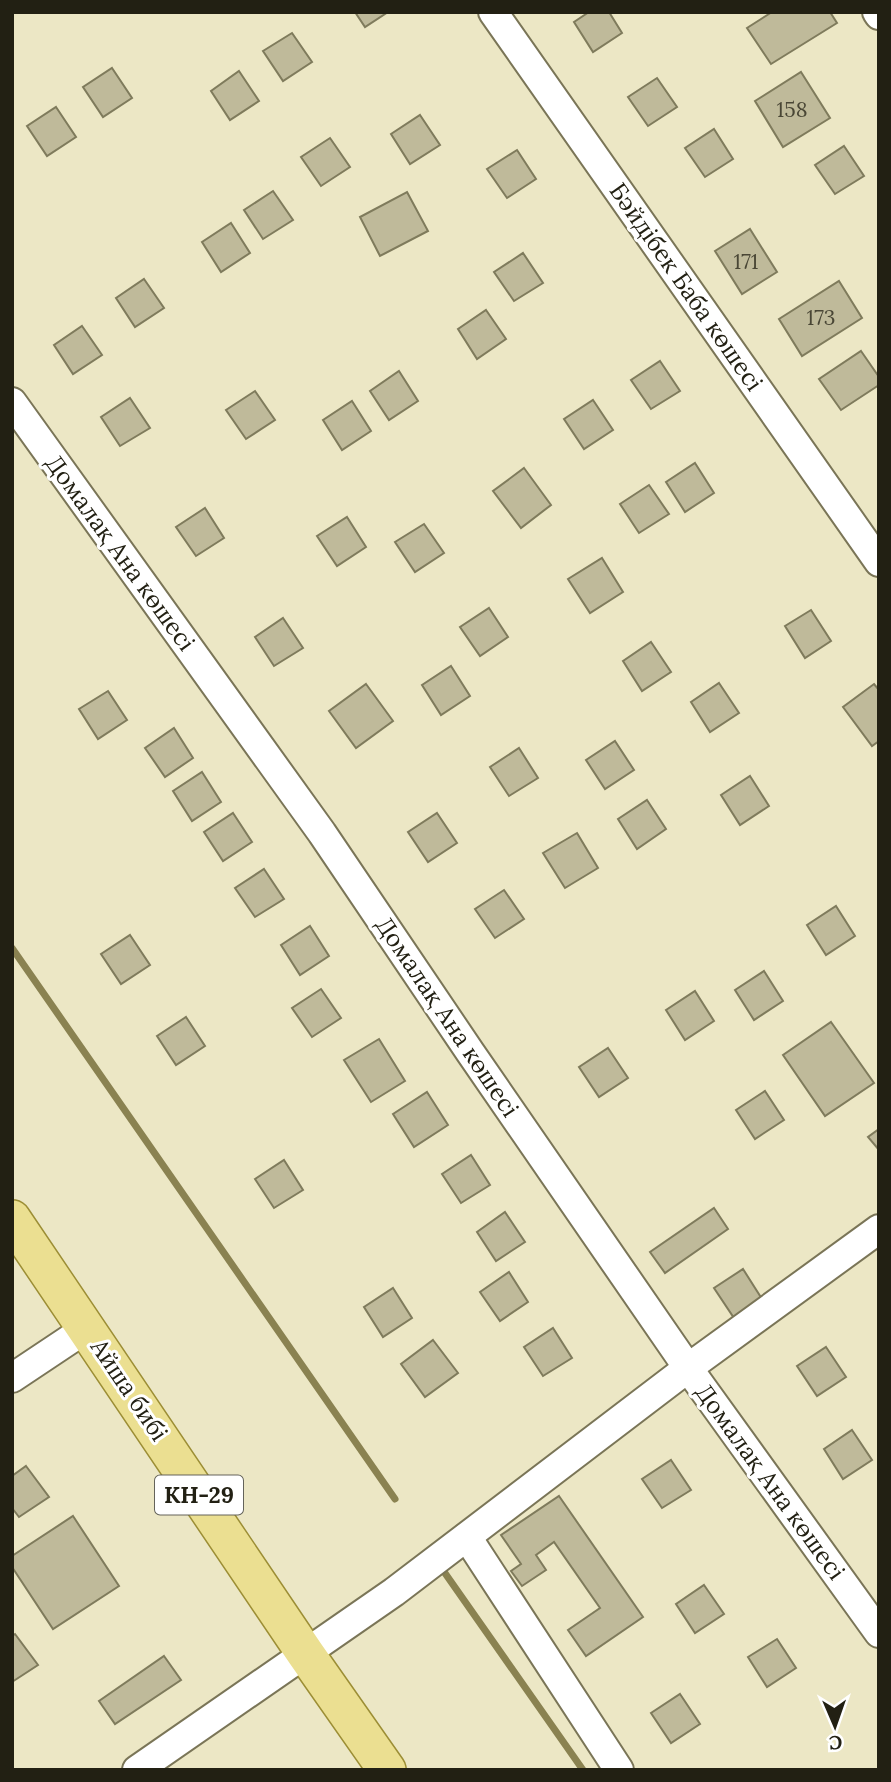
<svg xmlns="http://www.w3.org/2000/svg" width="891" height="1782" font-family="Lora,serif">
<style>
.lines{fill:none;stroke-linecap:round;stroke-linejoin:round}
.stream{stroke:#8a8251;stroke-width:7}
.building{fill:#bfba9a;stroke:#7f7b5c;stroke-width:2}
.minor-casing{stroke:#7a7557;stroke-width:32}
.major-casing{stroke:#9c8e35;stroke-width:40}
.minor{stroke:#fff;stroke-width:28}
.major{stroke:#ebdf91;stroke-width:37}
.labels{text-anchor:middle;stroke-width:6;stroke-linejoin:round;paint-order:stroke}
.number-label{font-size:21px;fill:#494635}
.shield{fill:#fff;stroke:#64635a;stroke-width:2}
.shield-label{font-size:23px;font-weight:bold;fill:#222013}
.street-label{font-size:24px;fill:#222013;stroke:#fff}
</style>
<rect width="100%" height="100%" fill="#ece7c5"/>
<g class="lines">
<!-- stream -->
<g class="stream">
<path d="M12 948 395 1499"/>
<path d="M440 1566 583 1770"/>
</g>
</g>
<!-- building -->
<g class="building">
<path d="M355 12H388L365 27Z"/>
<path d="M589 12H609L622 33 593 52 574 22Z"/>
<path d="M772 12H830L837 23 771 64 747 28Z"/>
<path d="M292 33 312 62 283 81 263 51Z"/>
<path d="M112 68 132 98 103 117 83 87Z"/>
<path d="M239 71 259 101 230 120 211 91Z"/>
<path d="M801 72 830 118 783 147 755 101Z"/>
<path d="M657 78 677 107 648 126 628 97Z"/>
<path d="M56 107 76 137 47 156 27 126Z"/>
<path d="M420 115 440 145 410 164 391 134Z"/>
<path d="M714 129 733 159 705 177 685 148Z"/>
<path d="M330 138 350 167 321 186 301 157Z"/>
<path d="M844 146 864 176 835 194 815 165Z"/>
<path d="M517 150 536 179 507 198 487 169Z"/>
<path d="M273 191 293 220 263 239 244 210Z"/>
<path d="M407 192 428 231 380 256 360 217Z"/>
<path d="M231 223 250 253 221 272 202 242Z"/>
<path d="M750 229 777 272 742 294 715 251Z"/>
<path d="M523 253 543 283 514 301 494 272Z"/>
<path d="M144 279 164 308 135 327 116 298Z"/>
<path d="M839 281 862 318 802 356 779 319Z"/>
<path d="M486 310 506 339 477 359 458 329Z"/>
<path d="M82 326 102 355 73 374 54 345Z"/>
<path d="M861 351 879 377V385L841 410 819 379Z"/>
<path d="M660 361 680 391 651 409 631 380Z"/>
<path d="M399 371 418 401 389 420 370 391Z"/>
<path d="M255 391 275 420 246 439 226 410Z"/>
<path d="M130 398 150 428 120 446 101 417Z"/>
<path d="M593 400 613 430 584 449 564 419Z"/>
<path d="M352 401 371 431 342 450 323 420Z"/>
<path d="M695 463 714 493 685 512 666 482Z"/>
<path d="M524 468 551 505 521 528 493 491Z"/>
<path d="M649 485 669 514 639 533 620 504Z"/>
<path d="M205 508 224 538 196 556 176 527Z"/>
<path d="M347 517 366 547 337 566 317 536Z"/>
<path d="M424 524 444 553 415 572 395 542Z"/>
<path d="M602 558 623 592 590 613 568 579Z"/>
<path d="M489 608 508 637 480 656 460 627Z"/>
<path d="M811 610 831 641 805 658 785 626Z"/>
<path d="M283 618 303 648 274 666 255 637Z"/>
<path d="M651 642 671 672 642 691 623 661Z"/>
<path d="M451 666 470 696 441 715 422 685Z"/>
<path d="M719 683 739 713 710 732 691 702Z"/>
<path d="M366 684 393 721 356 748 329 711Z"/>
<path d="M874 684 879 690V741L872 746 843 707Z"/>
<path d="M108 691 127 720 98 739 79 709Z"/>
<path d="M174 728 193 758 165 777 145 748Z"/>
<path d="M615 741 634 770 605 789 586 760Z"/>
<path d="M519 748 538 778 509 796 490 767Z"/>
<path d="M202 772 221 802 192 821 173 791Z"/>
<path d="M750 776 769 806 740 825 721 795Z"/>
<path d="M647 800 666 829 637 849 618 819Z"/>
<path d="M233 813 252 842 223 861 204 832Z"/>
<path d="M437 813 457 843 428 862 408 832Z"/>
<path d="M577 833 598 868 565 888 543 853Z"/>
<path d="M264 869 284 899 255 917 235 888Z"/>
<path d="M504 890 524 919 495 938 475 909Z"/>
<path d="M836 906 855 936 826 955 807 925Z"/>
<path d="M310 926 329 956 300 975 281 945Z"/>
<path d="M130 935 150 965 121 984 101 954Z"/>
<path d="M764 971 783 1001 754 1020 735 990Z"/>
<path d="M321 989 341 1018 312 1037 292 1008Z"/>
<path d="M695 991 714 1021 685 1040 666 1010Z"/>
<path d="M186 1017 205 1046 176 1065 157 1036Z"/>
<path d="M831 1022 874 1083 825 1116 783 1055Z"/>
<path d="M379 1039 405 1081 371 1102 344 1060Z"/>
<path d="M608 1048 628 1078 599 1097 579 1067Z"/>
<path d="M765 1091 784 1120 755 1139 736 1110Z"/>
<path d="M427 1092 448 1125 414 1147 393 1114Z"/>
<path d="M879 1129V1150L868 1137Z"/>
<path d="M471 1155 490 1185 461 1203 442 1174Z"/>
<path d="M284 1160 303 1190 274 1208 255 1179Z"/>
<path d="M714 1208 728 1229 665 1273 650 1252Z"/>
<path d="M505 1212 525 1242 496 1261 477 1232Z"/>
<path d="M743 1269 762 1299 734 1318 714 1288Z"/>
<path d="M509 1272 528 1302 500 1321 480 1292Z"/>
<path d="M393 1288 412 1318 383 1337 364 1307Z"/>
<path d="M553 1328 572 1358 543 1376 524 1347Z"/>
<path d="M433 1340 458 1373 425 1397 401 1364Z"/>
<path d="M826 1347 846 1377 817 1396 797 1366Z"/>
<path d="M852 1430 872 1460 843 1479 824 1449Z"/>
<path d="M671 1460 691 1490 662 1508 642 1479Z"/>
<path d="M26 1466 49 1497 19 1517 12 1508V1476Z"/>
<path d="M559 1496 643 1617 586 1656 568 1630 600 1608 554 1542 536 1555 546 1570 522 1586 511 1571 521 1564 501 1535Z"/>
<path d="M73 1516 119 1586 53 1629 12 1567V1556Z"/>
<path d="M704 1585 724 1614 695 1633 676 1604Z"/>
<path d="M15 1634 38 1665 12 1682V1636Z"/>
<path d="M777 1639 796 1668 767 1687 748 1657Z"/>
<path d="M164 1656 181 1680 115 1724 99 1701Z"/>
<path d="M680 1694 700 1724 671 1743 651 1713Z"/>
</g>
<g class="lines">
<defs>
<g id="minor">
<path d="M493 12 879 562"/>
<path d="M877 12 879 15"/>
<path d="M12 402 322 833 470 1052 688 1368 879 1633"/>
<path d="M12 1378 87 1328"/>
<path d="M467 1537 619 1770"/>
<path d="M137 1770 394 1592 688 1368 879 1229"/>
</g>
<path id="major" d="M12 1219 305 1653 387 1770"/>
</defs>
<!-- minor casing -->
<use href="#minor" class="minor-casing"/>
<!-- major casing -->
<use href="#major" class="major-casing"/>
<!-- minor -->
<use href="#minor" class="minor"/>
<!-- major -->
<use href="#major" class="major"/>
</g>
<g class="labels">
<!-- number labels -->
<g class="number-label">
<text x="792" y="117">158</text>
<text x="746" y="269">171</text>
<text x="821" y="325">173</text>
</g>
<!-- shield labels -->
<rect class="shield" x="155" y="1475.5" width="88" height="39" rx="5"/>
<g class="shield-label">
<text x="199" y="1503">КН-29</text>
</g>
<!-- street labels -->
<g class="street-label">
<text transform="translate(686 287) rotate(55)" y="8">Бәйдібек Баба көшесі</text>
<text transform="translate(120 553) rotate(54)" y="8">Домалақ Ана көшесі</text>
<text transform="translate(447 1017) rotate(56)" y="8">Домалақ Ана көшесі</text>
<text transform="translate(129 1390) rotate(56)" y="8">Айша бибі</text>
<text transform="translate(770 1482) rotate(54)" y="8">Домалақ Ана көшесі</text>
</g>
</g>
<!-- border -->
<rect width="891" height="1782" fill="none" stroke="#222013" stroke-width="28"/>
<!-- north arrow -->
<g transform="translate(835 1726) rotate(178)" stroke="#ffffff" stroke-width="5" paint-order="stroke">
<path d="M0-5L12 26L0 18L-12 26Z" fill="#222013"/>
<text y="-10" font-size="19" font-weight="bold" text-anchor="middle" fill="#222013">С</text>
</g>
</svg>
